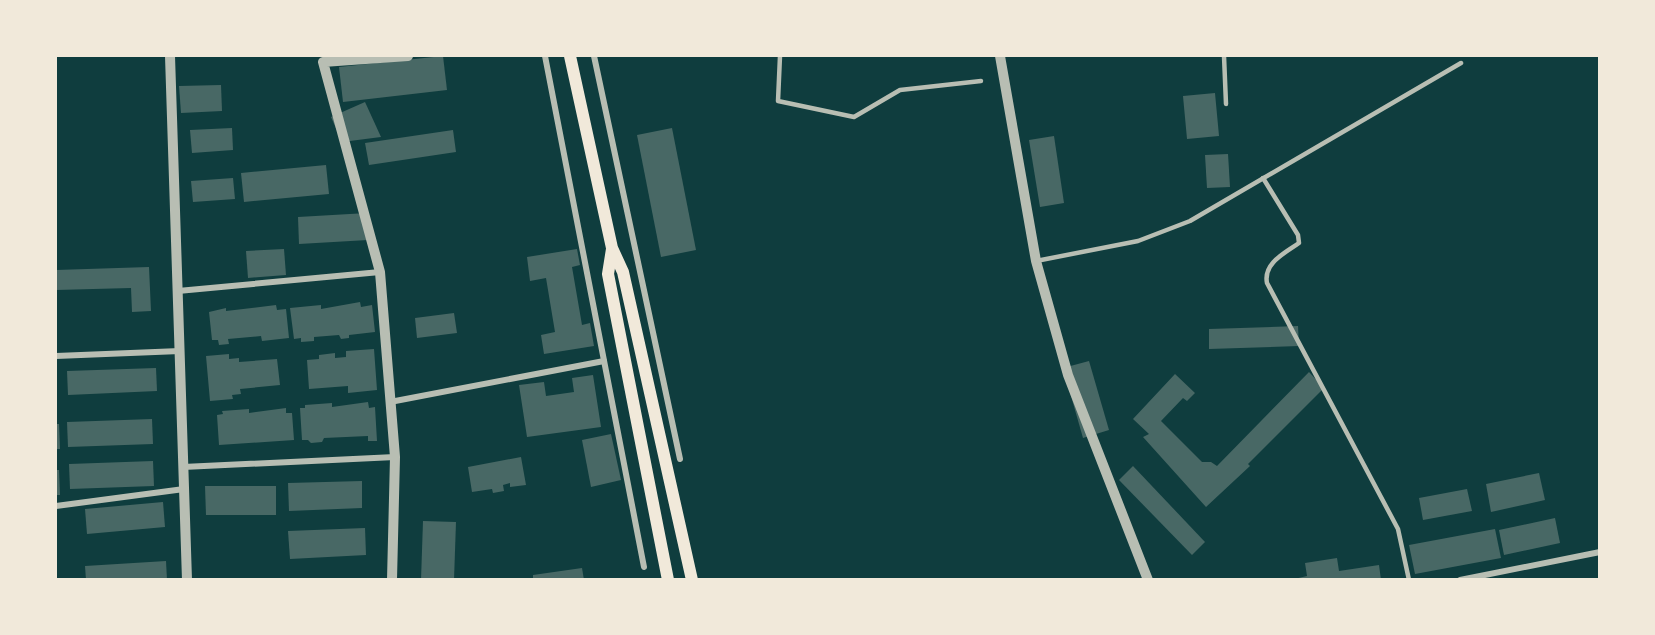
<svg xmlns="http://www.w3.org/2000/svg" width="1655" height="635" font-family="'Times New Roman',serif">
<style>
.building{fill:#486865}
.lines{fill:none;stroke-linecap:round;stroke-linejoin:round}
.service{stroke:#b8beb3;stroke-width:4.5}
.minor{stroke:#b8beb3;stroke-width:6}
.tertiary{stroke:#b8beb3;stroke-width:10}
.secondary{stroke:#f1e9da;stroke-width:12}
</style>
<rect width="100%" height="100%" fill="#0f3d3e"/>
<!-- building -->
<g class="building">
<path d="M443 56 447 90 343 102 339 67Z"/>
<path d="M221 85 222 111 181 113 179 86Z"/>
<path d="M1215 93 1219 136 1187 139 1183 96Z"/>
<path d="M365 102 381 137 342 142 331 117Z"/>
<path d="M232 128 233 150 192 153 190 130Z"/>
<path d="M672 128 696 250 661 257 637 135Z"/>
<path d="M453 130 456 152 369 165 365 143Z"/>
<path d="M1054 136 1064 203 1040 207 1029 140Z"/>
<path d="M1228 154 1230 187 1207 188 1205 155Z"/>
<path d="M326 165 329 194 244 202 241 173Z"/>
<path d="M233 178 235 199 193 202 191 181Z"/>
<path d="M367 213 368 240 299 244 298 217Z"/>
<path d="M284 249 286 275 248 278 246 251Z"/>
<path d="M577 249 580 265 572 267 582 325 590 323 594 346 544 354 541 335 555 332 546 278 530 281 527 257Z"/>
<path d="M149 267 151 311 132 312 131 288 56 290V270Z"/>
<path d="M360 302 361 307 372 305 375 332 349 335V338L341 339 339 335 314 337V341L301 342V338L294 339 290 308 321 305V309Z"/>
<path d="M276 305 277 310 286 309 289 338 262 341 261 336 228 339 229 344 219 345 218 340H212L209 312 226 308V311Z"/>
<path d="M454 313 457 333 417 338 415 318Z"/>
<path d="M1298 326 1299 346 1209 349V329Z"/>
<path d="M374 349 377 390 348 393V386L309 389 307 360 319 359V355L335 353V358L346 357V351Z"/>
<path d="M229 354V359L239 358V362L277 359 280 385 240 389 241 394 232 395 233 399 210 401 206 356Z"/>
<path d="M1089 361 1109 430 1083 438 1063 368Z"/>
<path d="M156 368 157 391 68 395 67 371Z"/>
<path d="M1309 372 1324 388 1248 464 1250 466 1206 507 1143 437 1149 434 1133 419 1175 374 1195 393 1187 401 1183 398 1161 421 1202 462H1211L1217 466Z"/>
<path d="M593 375 601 427 527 437 519 385 544 382 546 396 574 392 572 378Z"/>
<path d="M368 402 369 408 375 407 377 441H368V436L324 438 322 442 311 443 308 440H302L300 408H305V405L332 403V407Z"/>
<path d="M286 408V413H292L294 440 219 445 217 415 223 414 222 411 249 409V413Z"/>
<path d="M152 419 153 444 68 447 67 422Z"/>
<path d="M56 424H59L60 449H56Z"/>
<path d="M611 434 621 480 591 487 582 440Z"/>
<path d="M521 457 526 485 510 487V483L503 485 504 491 493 493 492 489 472 492 468 467Z"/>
<path d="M153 461 154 486 70 489 69 464Z"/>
<path d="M1133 466 1205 542 1192 555 1119 480Z"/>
<path d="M56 470H59L60 495H56Z"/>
<path d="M1539 473 1545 500 1491 512 1486 484Z"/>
<path d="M362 481V508L289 511 288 483Z"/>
<path d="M205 486H276V515H206Z"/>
<path d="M1467 489 1472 511 1423 520 1419 498Z"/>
<path d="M163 502 165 527 87 534 85 509Z"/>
<path d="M1555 518 1560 543 1504 555 1499 530Z"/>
<path d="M423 521 456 522 454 580H421Z"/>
<path d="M365 528 366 555 290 559 288 531Z"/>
<path d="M1495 529 1501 558 1415 574 1409 545Z"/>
<path d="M1337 558 1339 571 1379 565 1381 580H1290L1307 576 1305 563Z"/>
<path d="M166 561 167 580H86L85 566Z"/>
<path d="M582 568 584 580H533V575Z"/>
</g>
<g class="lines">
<!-- service -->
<g class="service">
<path d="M780 56 778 101 854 117 900 90 981 81"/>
<path d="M1224 56 1226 104"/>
<path d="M1263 178 1298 235 1299 243C1285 253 1263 263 1267 283L1398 529 1409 580"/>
<path d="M1036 261 1138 241 1190 221 1461 63"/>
</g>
<!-- minor -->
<g class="minor">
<path d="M545 56 644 567"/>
<path d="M594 56 680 459"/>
<path d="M178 291 380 272"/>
<path d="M56 356 180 351"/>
<path d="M390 402 604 361"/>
<path d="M183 467 395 457"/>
<path d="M56 506 184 489"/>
<path d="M1460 580 1600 552"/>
</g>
<!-- tertiary -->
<g class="tertiary">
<path d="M170 56 187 580"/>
<path d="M1000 56 1036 261 1068 375 1148 580"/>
<path d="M392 580 395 457 380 272 323 62 408 56"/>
</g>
<!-- secondary -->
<g class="secondary">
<path d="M570 56 612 248 623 272 692 580"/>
<path d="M612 249 608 274 668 580"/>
</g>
</g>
<!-- border -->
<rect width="1655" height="635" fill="none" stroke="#f1e9da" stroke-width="114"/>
</svg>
